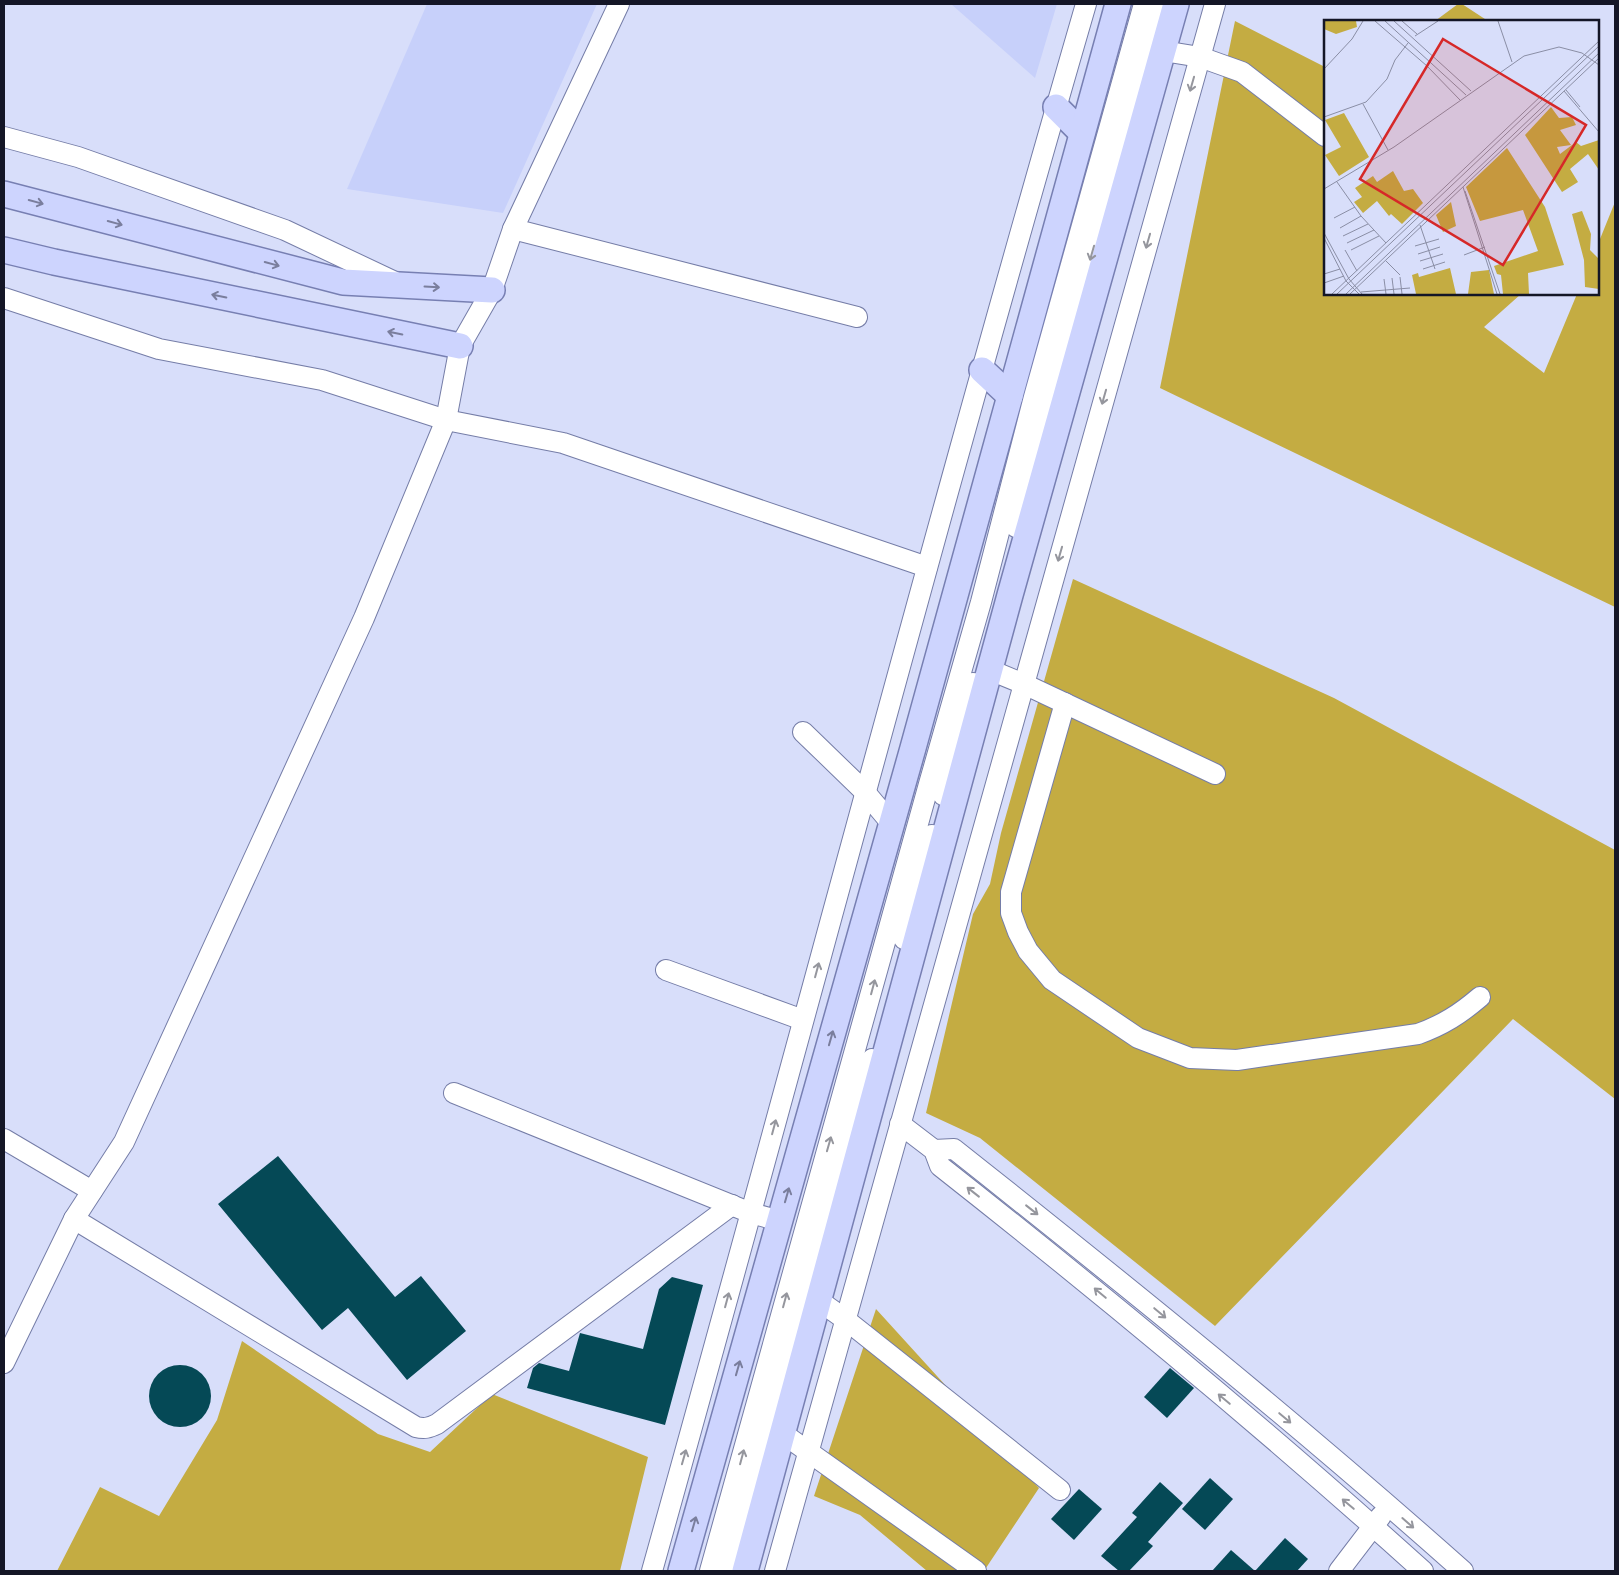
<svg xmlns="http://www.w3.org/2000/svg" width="1619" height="1575" font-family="Manrope,sans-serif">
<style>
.built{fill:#c7d0fa}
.forest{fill:#c4ac42}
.building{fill:#054956}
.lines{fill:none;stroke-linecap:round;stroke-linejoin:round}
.minor-casing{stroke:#757da7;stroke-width:22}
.major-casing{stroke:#777fb2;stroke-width:28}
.minor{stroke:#fff;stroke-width:20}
.major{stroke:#cdd4fe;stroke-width:25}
.oneway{stroke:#95969d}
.oneway2{stroke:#7a7e9d}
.inset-road{fill:none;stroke:#8a8ea5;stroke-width:1}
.view{fill:#d62828;fill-opacity:0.15;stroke:#d62828;stroke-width:2.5}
.inset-edge{fill:none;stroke:#141626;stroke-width:2.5}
</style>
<rect width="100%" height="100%" fill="#d8defa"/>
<!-- built -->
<g class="built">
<path d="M427 4H597L503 213 347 189Z"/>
<path d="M951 4H1057L1035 78Z"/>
</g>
<!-- forest -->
<g class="forest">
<path d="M1458 4H1462L1488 21H1435Z"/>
<path d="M1235 21 1325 67V294H1521L1484 327 1544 373 1577 294H1598V244L1615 202V607L1160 388Z"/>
<path d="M1073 579 1334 698 1615 850V1099L1513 1019 1215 1326 980 1138 926 1113 973 914 990 884 1001 833Z"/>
<path d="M876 1309 1039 1488 984 1571H927L860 1515 814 1496Z"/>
<path d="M242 1341 378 1434 430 1452 492 1394 648 1457 620 1571H57L100 1487 159 1516 217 1420Z"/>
</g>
<!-- building -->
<g class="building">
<path d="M278 1156 395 1297 421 1276 466 1331 407 1380 348 1308 322 1330 218 1204Z"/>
<path d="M672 1277 703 1285 665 1425 527 1388 533 1368 539 1363 569 1371 580 1333 643 1349 659 1289Z"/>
<circle cx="180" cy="1396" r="31"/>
<path d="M1170 1368 1194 1388 1167 1418 1144 1397Z"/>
<path d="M1210 1478 1233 1499 1205 1530 1182 1509Z"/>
<path d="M1160 1482 1183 1503 1148 1542 1153 1546 1129 1571H1119L1101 1556 1137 1517 1132 1513Z"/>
<path d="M1079 1489 1102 1509 1074 1540 1051 1519Z"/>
<path d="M1285 1538 1308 1559 1297 1571H1255Z"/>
<path d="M1231 1550 1255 1571H1212Z"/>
</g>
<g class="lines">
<defs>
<g id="minor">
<path d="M1163 51 1200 57 1242 72 1325 136"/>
<path d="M4 137 78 157 285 230 395 282"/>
<path d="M513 229 857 317"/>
<path d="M4 298 159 349 322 380 446 420 563 443 927 567"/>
<path d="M1016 527 1091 256 1120 159 1161 4"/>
<path d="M990 670 1024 684 1215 774"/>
<path d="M1065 703 1011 892V913L1018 932 1028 951 1052 980 1138 1038 1190 1058 1237 1060 1418 1034C1443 1025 1460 1014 1480 997"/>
<path d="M803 732 865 792 891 823"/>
<path d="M943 795 973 683"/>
<path d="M904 939 932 835"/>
<path d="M666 970 803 1020"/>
<path d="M454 1093 751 1213 780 1221"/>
<path d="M900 1124 934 1150 940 1166C1105 1296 1267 1430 1423 1571"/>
<path d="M4 1139 92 1191"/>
<path d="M934 1150 954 1149C1127 1286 1298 1424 1463 1571"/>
<path d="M74 1219 416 1427C424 1429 429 1428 437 1424L732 1205"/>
<path d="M818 1300 846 1320 1060 1490"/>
<path d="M4 1363 74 1219 124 1142 364 618 446 420 460 346 492 290 513 229 619 4"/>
<path d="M782 1433 976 1571"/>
<path d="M652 1571C798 1049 935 524 1086 4"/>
<path d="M710 1571 929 784 981 602 1034 397 1144 4"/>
<path d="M728 1571 825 1218 872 1059"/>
<path d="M775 1571 1215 4"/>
<path d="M1339 1571 1381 1516"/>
</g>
<g id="major">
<path d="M1056 107 1082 133"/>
<path d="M4 194 343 282 492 290"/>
<path d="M4 250 54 262 460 346"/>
<path d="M982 370 1010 396"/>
<path d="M681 1571 913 748 1118 4"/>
<path d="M745 1571 1010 595 1176 4"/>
</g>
</defs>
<!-- minor casing -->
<use href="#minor" class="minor-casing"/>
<!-- major casing -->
<use href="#major" class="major-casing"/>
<!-- minor -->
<use href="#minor" class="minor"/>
<!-- major -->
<use href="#major" class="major"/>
</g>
<!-- one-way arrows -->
<defs><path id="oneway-shaft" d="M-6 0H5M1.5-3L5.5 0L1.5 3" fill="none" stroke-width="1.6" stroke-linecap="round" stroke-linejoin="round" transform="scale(1.25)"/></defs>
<g class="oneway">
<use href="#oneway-shaft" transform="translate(1192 84) rotate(106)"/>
<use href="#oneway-shaft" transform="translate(1148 241) rotate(106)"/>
<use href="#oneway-shaft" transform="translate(1092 253) rotate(106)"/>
<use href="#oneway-shaft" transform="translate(1104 397) rotate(106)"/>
<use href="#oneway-shaft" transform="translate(1060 554) rotate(106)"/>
<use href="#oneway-shaft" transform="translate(817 970) rotate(-75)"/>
<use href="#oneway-shaft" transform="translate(873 987) rotate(-75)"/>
<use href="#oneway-shaft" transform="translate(774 1127) rotate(-75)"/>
<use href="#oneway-shaft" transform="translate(829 1144) rotate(-74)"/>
<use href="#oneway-shaft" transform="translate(973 1192) rotate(-142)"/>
<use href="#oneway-shaft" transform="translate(1032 1210) rotate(38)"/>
<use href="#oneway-shaft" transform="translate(1100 1293) rotate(-140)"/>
<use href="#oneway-shaft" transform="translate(727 1300) rotate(-75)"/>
<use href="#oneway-shaft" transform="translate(785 1300) rotate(-75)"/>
<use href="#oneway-shaft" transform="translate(1160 1313) rotate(40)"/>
<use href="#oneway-shaft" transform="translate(1224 1399) rotate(-140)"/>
<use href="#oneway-shaft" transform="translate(1285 1418) rotate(40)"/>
<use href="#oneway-shaft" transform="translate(684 1457) rotate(-74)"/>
<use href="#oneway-shaft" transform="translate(742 1457) rotate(-75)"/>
<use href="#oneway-shaft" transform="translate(1348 1504) rotate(-140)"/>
<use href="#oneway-shaft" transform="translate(1408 1523) rotate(41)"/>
</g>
<g class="oneway2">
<use href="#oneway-shaft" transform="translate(36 202) rotate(15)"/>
<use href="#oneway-shaft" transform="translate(115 223) rotate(15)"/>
<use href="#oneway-shaft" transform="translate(272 264) rotate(15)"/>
<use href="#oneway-shaft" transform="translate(432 287) rotate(3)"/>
<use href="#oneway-shaft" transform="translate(219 296) rotate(-168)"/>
<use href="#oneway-shaft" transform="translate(395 333) rotate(-168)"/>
<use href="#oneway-shaft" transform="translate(831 1038) rotate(-74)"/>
<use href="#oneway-shaft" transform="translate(787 1195) rotate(-74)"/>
<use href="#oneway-shaft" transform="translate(738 1368) rotate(-74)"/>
<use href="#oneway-shaft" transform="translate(694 1524) rotate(-74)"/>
</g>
<!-- overview -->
<g transform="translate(1324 20)">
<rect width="275" height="275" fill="#d8defa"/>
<path d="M0 1H32L33 7 12 14 0 9ZM227 87 235 98 248 97 252 105 236 110 247 125 233 127 236 134 252 122 257 126 275 120V150L264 134 246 149 254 162 238 172 201 115ZM20 93 45 137 15 156 1 135 17 127 1 100ZM183 128 221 187 240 245 204 253 205 274H179L177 255 173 254 170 246 214 231 199 190 156 201 142 167ZM69 151 80 171 89 169 99 183 78 204 67 194 65 196 53 181 39 193 30 182 38 177 31 168 49 156 53 162ZM127 182 132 206 119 212 112 195ZM258 191 267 214 266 230 275 239V269L261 267 260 240 248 194ZM126 248 132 274H92L88 255 94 253 95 257ZM165 250 170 274H144L147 252Z" fill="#c4ac42"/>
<path class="inset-road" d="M51 1 103 46 136 80M61 1 142 75M70 1 147 71M78 1 93 14M174 1 188 42M91 16 114 1M0 49 28 19 39 1M242 70 256 87M240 71 275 112M39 84 64 130M0 97 42 82 63 59 71 40 84 23M13 162 37 196 62 223M139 167 173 274M0 169 70 127 200 36 235 27 258 33 275 45M141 171 176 274M10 198 31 187M96 205 111 249M16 208 37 196M0 213 25 259 38 274M19 216 44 204M0 218 22 261 35 274M23 223 50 210M91 226 115 219M21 230 33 251M27 230 55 216M94 234 116 227M140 235 161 227M62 241 76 255M96 241 119 234M99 249 121 242M0 254 16 249M76 257 78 274M68 258 70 274M60 259 62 274M0 263 20 256M37 272 86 268M8 274 275 21M13 274 275 26M22 274 275 33M26 274 275 38"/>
<path class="view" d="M119 19 262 105 179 245 36 159Z"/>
<rect width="275" height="275" class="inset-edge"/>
</g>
<!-- border -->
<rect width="1619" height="1575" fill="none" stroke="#141626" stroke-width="10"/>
</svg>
